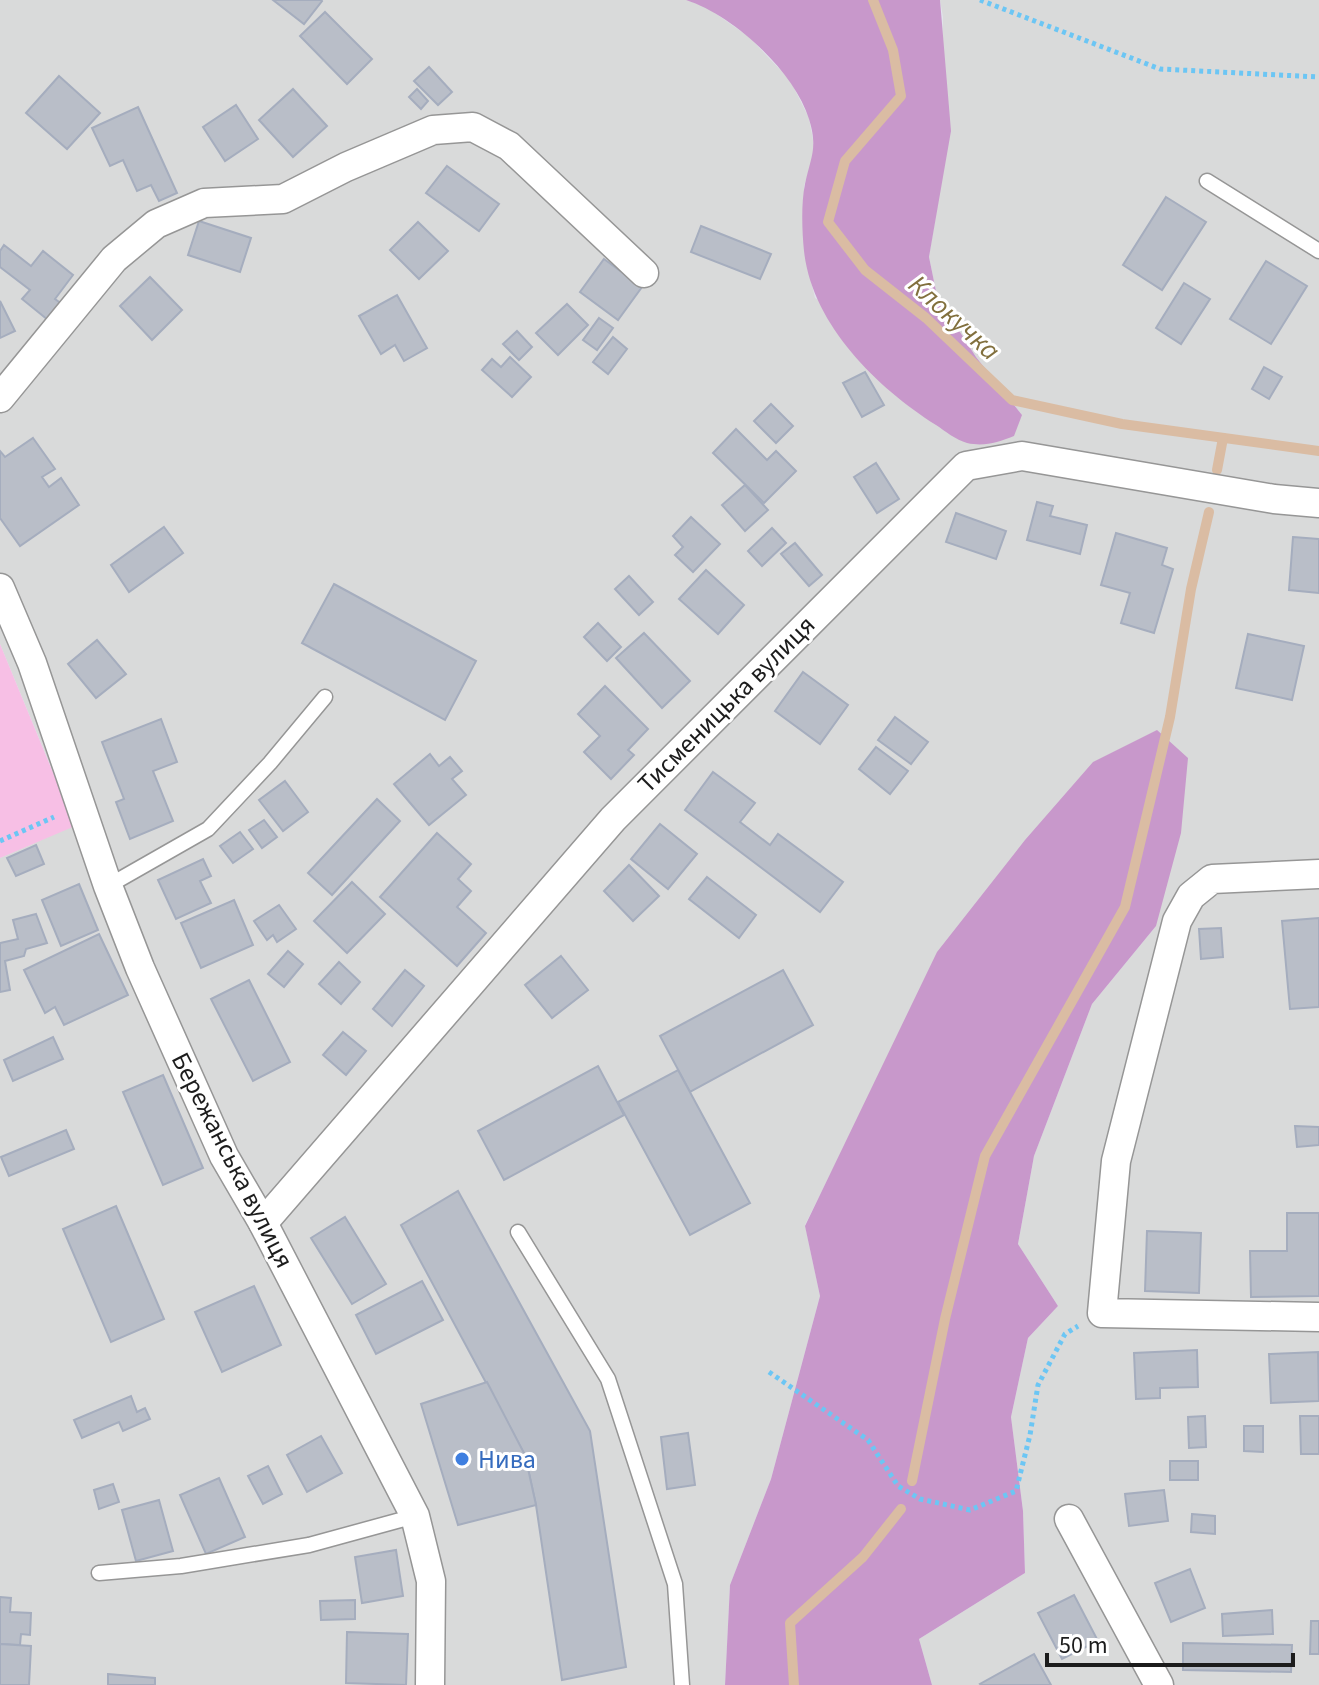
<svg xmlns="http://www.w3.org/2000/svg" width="1319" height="1685" font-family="'Source Sans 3',sans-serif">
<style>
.residential{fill:#d9dada}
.forest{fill:#c898cb}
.park{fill:#f7bfe5}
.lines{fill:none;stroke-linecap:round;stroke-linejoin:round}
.stream{stroke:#dabca3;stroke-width:10}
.building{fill:#b9bec8;stroke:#a5adbe;stroke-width:2}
.lane-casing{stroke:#969696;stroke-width:17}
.street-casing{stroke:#969696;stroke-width:31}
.path{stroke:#6cc6f4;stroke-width:5;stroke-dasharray:4 4;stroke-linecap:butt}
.lane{stroke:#fff;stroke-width:14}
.street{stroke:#fff;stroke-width:28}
.shop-dot{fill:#3f7fe0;stroke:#fff;stroke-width:3}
.labels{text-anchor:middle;stroke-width:6;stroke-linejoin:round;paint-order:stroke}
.street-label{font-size:26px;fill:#1c1c1c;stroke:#fff}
.shop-label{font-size:26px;fill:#366cbe;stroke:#fff;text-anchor:start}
.water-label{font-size:28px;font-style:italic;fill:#82703e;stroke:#fff}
</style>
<rect width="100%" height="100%" fill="#e2e3ed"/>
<!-- residential -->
<path class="residential" d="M0 0H686L705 6 749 37 790 80 809 118 815 151 804 186V251L815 298 1022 415 976 357 937 296 929 257 938 202 943 17 940 0H1319V1685H932L919 1639 1025 1573 1023 1511 1011 1417 1028 1338 1058 1306 1018 1244 1034 1156 1092 1004 1156 926 861 1113 805 1225 820 1296 771 1479 730 1585 725 1685H0V858L75 825 0 644Z"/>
<!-- forest -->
<g class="forest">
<path d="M686 0H940L951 131 929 257 937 296 976 357 1022 415 1014 436C998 442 985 447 967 443 956 440 945 431 936 425 876 387 812 324 804 251 802 231 801 203 805 184 811 156 818 148 809 119 794 71 733 15 686 0Z"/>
<path d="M1157 730 1188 758 1181 833 1156 926 1092 1004 1034 1156 1018 1244 1058 1306 1028 1338 1011 1417 1023 1511 1025 1573 919 1639 932 1685H725L730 1585 771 1479 820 1296 805 1226 937 952 1025 840 1093 762Z"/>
</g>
<!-- park -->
<path class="park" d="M0 644 75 826 0 858Z"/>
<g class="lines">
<!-- stream -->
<g class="stream">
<path d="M873 0 893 50 901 96 845 161 828 222 865 270 926 318 1012 400 1122 424 1319 451"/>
<path d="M1217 470 1223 438"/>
<path d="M912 1481 945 1319 985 1156 1125 907 1170 717 1191 589 1209 512"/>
<path d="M794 1685 790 1623 863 1557 901 1509"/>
</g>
</g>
<!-- building -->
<g class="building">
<path d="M273 0H321L322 1 304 24Z"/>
<path d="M325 12 372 59 347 84 300 36Z"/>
<path d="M429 67 452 92 438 105 414 81Z"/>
<path d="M59 76 100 113 67 149 26 113Z"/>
<path d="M293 89 327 126 293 157 259 120Z"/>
<path d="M417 89 428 101 421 109 409 97Z"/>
<path d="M236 105 258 139 225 161 203 127Z"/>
<path d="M138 107 177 193 159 201 151 185 137 191 123 160 110 166 92 128Z"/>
<path d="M447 166 499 204 479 231 426 193Z"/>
<path d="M1166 197 1206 222 1162 290 1123 265Z"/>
<path d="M199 221 251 238 240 272 188 255Z"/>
<path d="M418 222 448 251 419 279 390 250Z"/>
<path d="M701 226 771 254 760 279 691 252Z"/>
<path d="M4 245 31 266 43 251 73 275 55 299 66 307 53 324 22 299 30 290 0 267V251Z"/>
<path d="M604 259 642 287 618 320 580 292Z"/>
<path d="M1266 261 1307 286 1271 344 1230 319Z"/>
<path d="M150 277 182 310 152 340 120 306Z"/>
<path d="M1184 283 1210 299 1181 344 1156 328Z"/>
<path d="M397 295 427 348 404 361 395 345 381 354 359 316Z"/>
<path d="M0 301 15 331 0 338Z"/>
<path d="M567 304 588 325 558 355 536 333Z"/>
<path d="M599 318 613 328 597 350 583 340Z"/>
<path d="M517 331 532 347 519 360 503 344Z"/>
<path d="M613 337 627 349 608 374 593 362Z"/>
<path d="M510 357 531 377 512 397 482 370 492 359 501 367Z"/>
<path d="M1264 367 1282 377 1269 399 1252 389Z"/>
<path d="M865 372 884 405 862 417 843 383Z"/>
<path d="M771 404 793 426 776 443 754 421Z"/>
<path d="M736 429 767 460 776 451 796 471 764 503 713 453Z"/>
<path d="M33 438 55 469 42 477 49 487 61 478 79 505 20 546 0 518V451L5 457Z"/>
<path d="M876 463 899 499 877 513 854 477Z"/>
<path d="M745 485 768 510 745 531 722 505Z"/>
<path d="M1037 502 1053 506 1050 516 1087 525 1080 554 1027 540Z"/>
<path d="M956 513 1006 531 996 559 946 542Z"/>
<path d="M691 517 720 544 693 572 675 555 683 547 673 536Z"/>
<path d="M164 527 183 553 129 592 111 565Z"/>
<path d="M772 528 786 543 762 566 748 551Z"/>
<path d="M1116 533 1167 548 1162 565 1173 569 1154 633 1121 623 1130 593 1101 585Z"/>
<path d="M1293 537 1319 539V593L1289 590Z"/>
<path d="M795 543 822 575 809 586 781 554Z"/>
<path d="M706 570 744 605 718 634 679 599Z"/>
<path d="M629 576 653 602 639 615 615 589Z"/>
<path d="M334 584 476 661 445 720 302 643Z"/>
<path d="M598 623 621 647 607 661 584 637Z"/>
<path d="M644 633 690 681 662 708 616 658Z"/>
<path d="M1248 634 1304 646 1292 700 1236 688Z"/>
<path d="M97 640 126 674 96 698 68 664Z"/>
<path d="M803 672 848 705 820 744 775 711Z"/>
<path d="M605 686 648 729 628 750 634 755 611 779 584 752 600 736 578 714Z"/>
<path d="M895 717 928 742 911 764 878 740Z"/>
<path d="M161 719 177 762 153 771 173 821 130 839 116 802 124 799 102 742Z"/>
<path d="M876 747 908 771 890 794 859 769Z"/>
<path d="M430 754 439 766 450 757 462 771 452 779 466 795 429 825 394 784Z"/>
<path d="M713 772 755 803 740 822 770 845 778 834 843 882 820 912 685 810Z"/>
<path d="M285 781 308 812 283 831 259 800Z"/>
<path d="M377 799 400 821 332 895 308 873Z"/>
<path d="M264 820 277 837 262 848 249 830Z"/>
<path d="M660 824 697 854 668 889 631 859Z"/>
<path d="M240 832 253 849 233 863 220 846Z"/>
<path d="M437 833 471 864 458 879 471 891 457 907 486 933 457 966 380 897Z"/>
<path d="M36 845 44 864 16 876 7 858Z"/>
<path d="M203 859 211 876 200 881 211 903 176 919 158 880Z"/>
<path d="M629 865 659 896 633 921 604 891Z"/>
<path d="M707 877 756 915 739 938 689 899Z"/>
<path d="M352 882 385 914 347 953 314 921Z"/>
<path d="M79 884 98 930 61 946 42 900Z"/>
<path d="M234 900 253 945 201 968 181 923Z"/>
<path d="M279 905 296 929 277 942 273 935 267 940 254 921Z"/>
<path d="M36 914 47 943 26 949 24 956 5 961 10 990 0 992V943L18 939 13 920Z"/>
<path d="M1319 918V1007L1290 1009 1282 921Z"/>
<path d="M1221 928 1223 957 1201 959 1199 929Z"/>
<path d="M99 934 128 995 64 1025 55 1007 45 1013 24 970Z"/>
<path d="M288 951 303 964 284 987 268 974Z"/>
<path d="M561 956 588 990 552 1018 525 985Z"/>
<path d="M339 962 360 982 341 1004 319 984Z"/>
<path d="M405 970 424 986 392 1026 373 1009Z"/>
<path d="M783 970 813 1025 690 1092 660 1036Z"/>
<path d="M249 980 290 1062 253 1081 211 999Z"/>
<path d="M343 1032 366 1051 346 1075 323 1055Z"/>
<path d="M53 1037 63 1059 13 1081 4 1060Z"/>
<path d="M598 1066 624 1115 504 1180 478 1131Z"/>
<path d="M678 1070 750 1203 690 1235 618 1102Z"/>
<path d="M163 1075 203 1168 163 1185 123 1092Z"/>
<path d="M1295 1126 1319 1127V1145L1297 1147Z"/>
<path d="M66 1130 74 1149 9 1176 1 1157Z"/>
<path d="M458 1191 590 1431 626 1667 562 1680 536 1505 525 1455 401 1225Z"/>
<path d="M116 1206 164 1319 111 1342 63 1229Z"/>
<path d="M1287 1213H1319V1296L1251 1297 1250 1251H1287Z"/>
<path d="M345 1217 386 1284 352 1304 311 1238Z"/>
<path d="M1147 1231 1201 1233 1199 1293 1145 1291Z"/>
<path d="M422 1281 443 1320 376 1354 356 1315Z"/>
<path d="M254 1286 281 1345 222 1372 195 1312Z"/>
<path d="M1197 1350 1198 1387 1160 1388V1398L1136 1399 1134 1353Z"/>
<path d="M1318 1352 1319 1401 1271 1403 1269 1354Z"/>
<path d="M487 1382 525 1455 536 1505 458 1525 421 1404Z"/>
<path d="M131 1396 137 1412 145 1408 150 1419 123 1431 119 1422 82 1438 74 1420Z"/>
<path d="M1205 1416 1206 1447 1189 1448 1188 1417Z"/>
<path d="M1300 1416H1319V1454H1301Z"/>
<path d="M1244 1426H1263V1452L1244 1451Z"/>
<path d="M688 1433 695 1485 667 1489 661 1437Z"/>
<path d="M321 1436 342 1473 307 1492 287 1455Z"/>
<rect x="1170" y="1461" width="28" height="19"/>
<path d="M268 1466 282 1494 263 1504 248 1476Z"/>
<path d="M219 1478 245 1537 206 1554 180 1495Z"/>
<path d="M113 1484 119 1502 99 1509 94 1490Z"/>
<path d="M1164 1490 1168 1521 1129 1526 1125 1494Z"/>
<path d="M159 1500 173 1551 136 1561 122 1510Z"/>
<path d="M1192 1514 1215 1516V1534L1191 1532Z"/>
<path d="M396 1550 403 1596 362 1603 355 1557Z"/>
<path d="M1190 1569 1205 1608 1171 1622 1155 1583Z"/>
<path d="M1074 1595 1098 1641 1062 1659 1038 1613Z"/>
<path d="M0 1597 11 1598 10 1612 31 1613 30 1635 21 1634 20 1645 0 1644Z"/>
<path d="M355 1600V1619L321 1620 320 1601Z"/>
<path d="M1272 1610 1273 1634 1223 1636 1222 1614Z"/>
<path d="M1311 1621H1319V1654H1310Z"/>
<path d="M347 1632 408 1634 406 1685 346 1683Z"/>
<path d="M1183 1643 1292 1645 1291 1672 1183 1670Z"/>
<path d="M0 1644 31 1646 29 1685H0Z"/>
<path d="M1034 1654 1051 1685H981L980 1684Z"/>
<path d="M108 1674 155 1678V1685H108Z"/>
</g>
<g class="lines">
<defs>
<g id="lane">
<path d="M1207 181 1319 251"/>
<path d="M108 886 208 829 270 763 325 697"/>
<path d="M518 1232 608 1379 675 1584 682 1685"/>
<path d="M99 1573 181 1566 309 1545 415 1516"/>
</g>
<g id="street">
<path d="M0 398 114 259 156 224 204 203 283 199 346 167 433 130 473 127 509 146 644 273"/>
<path d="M0 588 32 663 108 886 140 968 224 1156 263 1223 415 1516 431 1581 430 1685"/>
<path d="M1319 874 1212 879 1191 896 1177 921 1116 1161 1102 1313 1319 1317"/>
<path d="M263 1223 613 819 966 466 1022 456 1274 499 1319 503"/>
<path d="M1069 1519 1159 1685"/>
</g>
</defs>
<!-- lane casing -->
<use href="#lane" class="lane-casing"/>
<!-- street casing -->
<use href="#street" class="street-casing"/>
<!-- path -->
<g class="path">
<path d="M980 0 1160 69 1319 77"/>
<path d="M0 841 54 817"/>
<path d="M769 1372 868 1440 898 1486 920 1499 970 1510 1016 1491 1030 1435 1038 1385 1065 1334 1078 1326"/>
</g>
<!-- lane -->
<use href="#lane" class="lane"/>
<!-- street -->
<use href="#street" class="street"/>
</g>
<!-- markers -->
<circle class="shop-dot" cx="462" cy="1459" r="8"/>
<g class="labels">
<!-- street labels -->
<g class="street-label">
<text transform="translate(726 704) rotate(-45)" y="9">Тисменицька вулиця</text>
<text transform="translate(233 1160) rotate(63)" y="9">Бережанська вулиця</text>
</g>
<!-- shop labels -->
<g class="shop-label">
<text x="478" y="1468">Нива</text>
</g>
<!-- water labels -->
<g class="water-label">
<text transform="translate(955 317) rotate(42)" y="10">Клокучка</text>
</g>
</g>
<!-- scale -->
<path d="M1047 1653v12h246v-12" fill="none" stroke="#1c1c1c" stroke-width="4"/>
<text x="1059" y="1653" font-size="24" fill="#1c1c1c" stroke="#ffffff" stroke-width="6" paint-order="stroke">50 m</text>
</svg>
